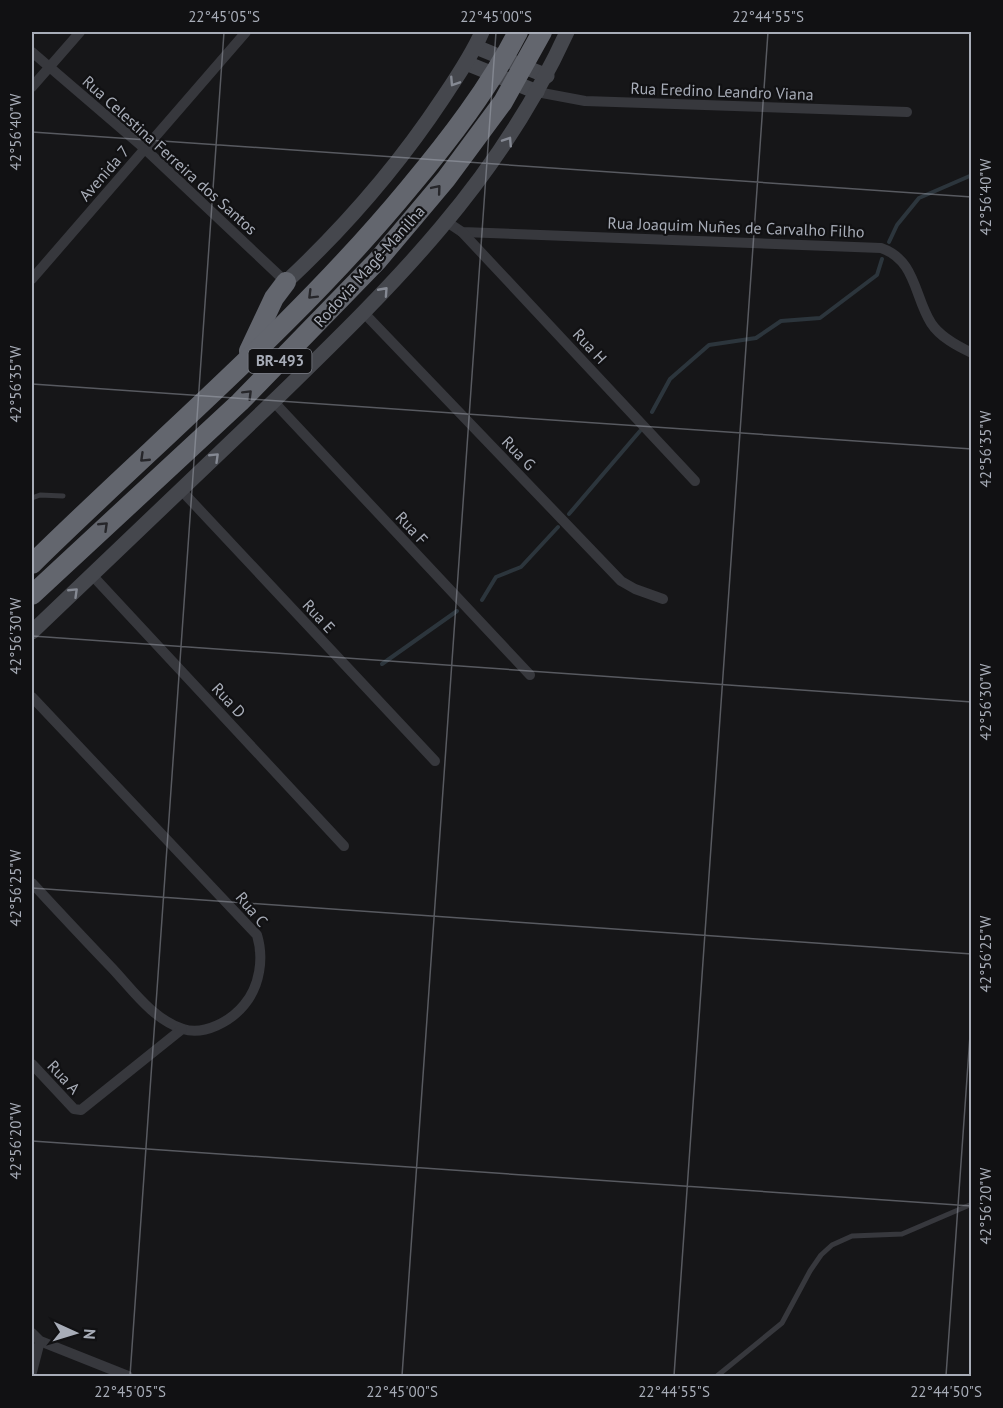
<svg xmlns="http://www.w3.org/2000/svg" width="1003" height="1408" font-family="'PT Sans',sans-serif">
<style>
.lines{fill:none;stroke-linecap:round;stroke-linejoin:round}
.stream{stroke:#2c353c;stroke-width:4}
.lane{stroke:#37383d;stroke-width:5}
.street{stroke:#37383d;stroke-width:10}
.secondary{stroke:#45474d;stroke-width:15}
.highway{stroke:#63666e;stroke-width:20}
.oneway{stroke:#858993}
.oneway2{stroke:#26262a}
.ticks{fill:none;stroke:#a8adb8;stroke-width:1.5;stroke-opacity:0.45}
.labels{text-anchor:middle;stroke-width:4.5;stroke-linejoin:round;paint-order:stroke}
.shield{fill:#111113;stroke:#7b7e86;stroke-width:1.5}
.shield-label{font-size:15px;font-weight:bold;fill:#a8adb8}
.street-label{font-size:16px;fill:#a8adb8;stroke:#111113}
.neatline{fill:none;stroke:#a8adb8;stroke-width:2}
.ticks-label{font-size:15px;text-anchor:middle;fill:#a8adb8}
</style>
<rect width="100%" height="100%" fill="#161618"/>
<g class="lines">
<!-- stream -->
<g class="stream">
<path d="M889 242 897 225 919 198 972 175"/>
<path d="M652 412 670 379 709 345 756 338 781 321 820 318 877 275 882 259"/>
<path d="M569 514 640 431"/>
<path d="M482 600 496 577 521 567 558 527"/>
<path d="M382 664 457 611"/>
</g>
<!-- lane -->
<g class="lane">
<path d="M32 498 40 495 63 496"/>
<path d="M717 1376 782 1323 810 1271 821 1255 832 1245 852 1236 902 1234 972 1204"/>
</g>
<!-- street -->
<g class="street">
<path d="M32 52 145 149 286 282"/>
<path d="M32 87 80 32"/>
<path d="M537 92 585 101 907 112"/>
<path d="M447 222 462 232 881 248C916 260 914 296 931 323 940 337 957 346 972 353"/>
<path d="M462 232 695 481"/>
<path d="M32 279 246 32"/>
<path d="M364 313 621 581 635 589 663 599"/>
<path d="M273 401 530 675"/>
<path d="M181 490 435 761"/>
<path d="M91 574 344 846"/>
<path d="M32 697 257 935C264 958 260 986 244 1005 231 1021 204 1036 183 1029 152 1019 132 989 111 967 84 939 58 911 32 883"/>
<path d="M32 1064 74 1109 81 1110 182 1029"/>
<path d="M32 1333 40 1341 128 1376"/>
<path d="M32 1372 40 1341"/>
</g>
<!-- secondary -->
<g class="secondary">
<path d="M476 47 547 76"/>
<path d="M466 63 537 92"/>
<path d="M286 282C345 227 398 166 443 98 457 77 472 55 482 32"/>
<path d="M32 632C113 554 195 476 277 398 394 284 498 183 567 32"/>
</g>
<!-- highway -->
<g class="highway">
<path d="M249 351 274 298 286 282"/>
<path d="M32 564C158 440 296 325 409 188 450 139 489 88 518 32"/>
<path d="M32 595 240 402 377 261 446 179 503 102 542 32"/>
</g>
</g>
<!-- one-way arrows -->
<defs><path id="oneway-chevron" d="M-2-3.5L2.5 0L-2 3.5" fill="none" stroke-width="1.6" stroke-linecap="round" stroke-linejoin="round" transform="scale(1.5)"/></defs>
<g class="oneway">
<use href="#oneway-chevron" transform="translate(454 82) rotate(123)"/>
<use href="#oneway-chevron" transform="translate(508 141) rotate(-57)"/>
<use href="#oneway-chevron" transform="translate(384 291) rotate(-48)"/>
<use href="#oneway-chevron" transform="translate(215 457) rotate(-44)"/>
<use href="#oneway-chevron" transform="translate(74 592) rotate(-44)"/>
</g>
<g class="oneway2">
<use href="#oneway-chevron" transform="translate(437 189) rotate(-50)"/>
<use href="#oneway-chevron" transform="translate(312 295) rotate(135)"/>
<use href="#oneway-chevron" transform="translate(248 394) rotate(-45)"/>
<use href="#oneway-chevron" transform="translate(144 458) rotate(136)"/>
<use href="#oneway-chevron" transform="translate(104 526) rotate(-44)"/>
</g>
<!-- ticks -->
<path class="ticks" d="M32 132 972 197M32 384 972 449M32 636 972 702M32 888 972 954M32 1141 972 1206M130 1376 224 32M402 1376 496 32M674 1376 768 32M946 1376 972 1007"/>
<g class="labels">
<!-- shield labels -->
<rect class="shield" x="248.5" y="349" width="63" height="24" rx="4.5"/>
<g class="shield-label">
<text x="280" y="366">BR-493</text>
</g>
<!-- street labels -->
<g class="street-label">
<text transform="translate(722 91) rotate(2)" y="6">Rua Eredino Leandro Viana</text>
<text transform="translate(170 155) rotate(42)" y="6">Rua Celestina Ferreira dos Santos</text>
<text transform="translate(104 173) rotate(-49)" y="6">Avenida 7</text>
<text transform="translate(736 227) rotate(2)" y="6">Rua Joaquim Nuñes de Carvalho Filho</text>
<text transform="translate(369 266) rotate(-48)" y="6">Rodovia Magé-Manilha</text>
<text transform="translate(590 346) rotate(47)" y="6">Rua H</text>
<text transform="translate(519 453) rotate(46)" y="6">Rua G</text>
<text transform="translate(412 528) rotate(47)" y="6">Rua F</text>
<text transform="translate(319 616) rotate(47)" y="6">Rua E</text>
<text transform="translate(229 700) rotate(47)" y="6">Rua D</text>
<text transform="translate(252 909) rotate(50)" y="6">Rua C</text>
<text transform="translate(64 1077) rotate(47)" y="6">Rua A</text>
</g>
</g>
<!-- border -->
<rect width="1003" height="1408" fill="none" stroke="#111113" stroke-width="66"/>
<!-- north arrow -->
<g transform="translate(75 1333) rotate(94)" stroke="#111113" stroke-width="4.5" paint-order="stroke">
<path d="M0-4.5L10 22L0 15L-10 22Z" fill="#a8adb8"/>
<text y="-9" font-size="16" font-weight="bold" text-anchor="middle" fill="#a8adb8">N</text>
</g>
<rect x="33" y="33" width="937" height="1342" class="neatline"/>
<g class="ticks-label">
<text x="224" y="22">22°45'05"S</text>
<text x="496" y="22">22°45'00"S</text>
<text x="768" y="22">22°44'55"S</text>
<text transform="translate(16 132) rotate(-90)" y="5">42°56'40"W</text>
<text transform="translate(986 197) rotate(-90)" y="5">42°56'40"W</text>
<text transform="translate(16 384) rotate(-90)" y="5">42°56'35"W</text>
<text transform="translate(986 449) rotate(-90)" y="5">42°56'35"W</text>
<text transform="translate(16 636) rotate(-90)" y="5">42°56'30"W</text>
<text transform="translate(986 702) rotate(-90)" y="5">42°56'30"W</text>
<text transform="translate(16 888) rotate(-90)" y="5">42°56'25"W</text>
<text transform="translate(986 954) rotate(-90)" y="5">42°56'25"W</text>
<text transform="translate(16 1141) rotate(-90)" y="5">42°56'20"W</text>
<text transform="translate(986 1206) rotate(-90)" y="5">42°56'20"W</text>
<text x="130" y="1397">22°45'05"S</text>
<text x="402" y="1397">22°45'00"S</text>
<text x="674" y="1397">22°44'55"S</text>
<text x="946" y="1397">22°44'50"S</text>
</g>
</svg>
